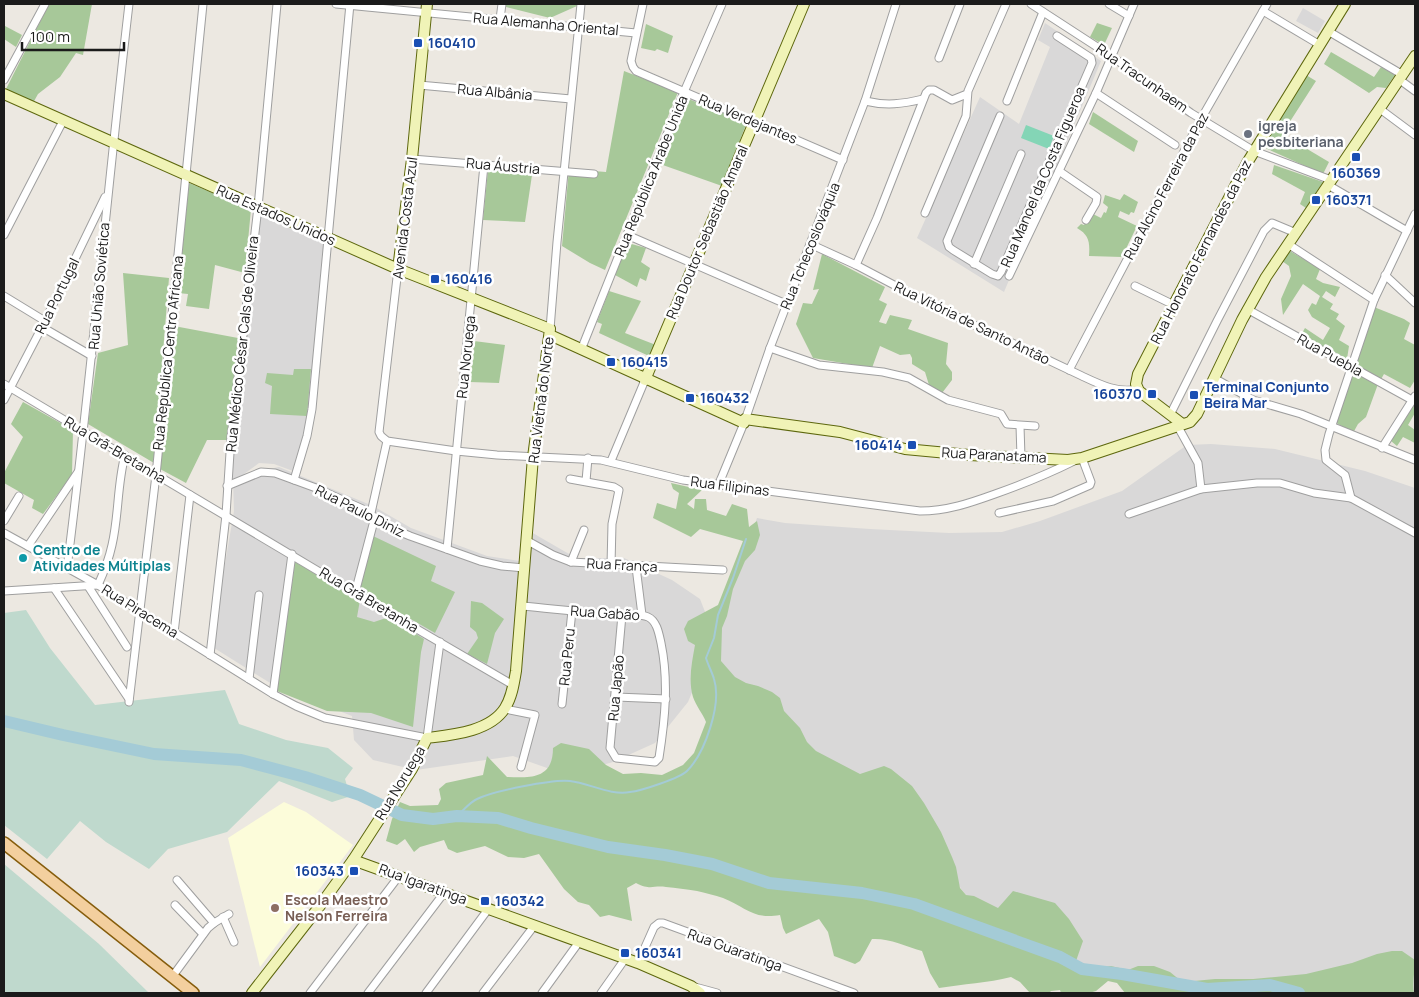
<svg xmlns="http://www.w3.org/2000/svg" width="1419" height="997" font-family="Manrope,sans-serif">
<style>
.residential{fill:#d9d8d8}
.education{fill:#fcfcda}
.forest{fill:#a7c899}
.wetland{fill:#bfd9cd}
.pitch{fill:#84d5b6}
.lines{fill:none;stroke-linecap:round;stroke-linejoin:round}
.stream{stroke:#a4cbd6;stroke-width:2}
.river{stroke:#a4cbd6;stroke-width:12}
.street-casing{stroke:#9f9f9f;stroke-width:9}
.secondary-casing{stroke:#5d670d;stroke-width:12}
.primary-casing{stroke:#865d0c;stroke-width:14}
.street{stroke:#fff;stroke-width:7}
.secondary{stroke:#f0f3b7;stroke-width:10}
.primary{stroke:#f3cf9e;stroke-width:11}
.transit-dot{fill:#1a4fb4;stroke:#fff;stroke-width:2}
.worship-dot{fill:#6b7280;stroke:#fff;stroke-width:2}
.culture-dot{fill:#0f9aa8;stroke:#fff;stroke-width:2}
.education-dot{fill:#8d6e63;stroke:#fff;stroke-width:2}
.labels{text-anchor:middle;stroke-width:5;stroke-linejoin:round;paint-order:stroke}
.street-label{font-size:14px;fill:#1b1b1b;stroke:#fff}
.transit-label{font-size:14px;font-weight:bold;fill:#164399;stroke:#fff;text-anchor:start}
.worship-label{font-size:14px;font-weight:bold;fill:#5b616d;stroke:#fff;text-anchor:start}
.culture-label{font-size:14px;font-weight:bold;fill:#0d838f;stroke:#fff;text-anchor:start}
.education-label{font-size:14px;font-weight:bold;fill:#785e54;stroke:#fff;text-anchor:start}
</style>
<rect width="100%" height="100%" fill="#ece8e1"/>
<!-- residential -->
<g class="residential">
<path d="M1303 8 1325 21 1318 33 1296 21Z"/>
<path d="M1045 23 1101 61 1004 292 917 238 980 97 1019 124 1050 47 1038 40Z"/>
<path d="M259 213 324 242 311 404 305 430 293 471 274 464 259 463 244 474 279 467 373 506 411 528 487 556 527 562 531 532 576 558H624L672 580 700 599 711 627 706 659 688 702 655 743 613 762 567 775 513 756 416 770 373 760 354 740 352 716 275 686 211 646 234 511 233 481 230 482Z"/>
<path d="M1211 444 1275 449 1365 471 1415 488V993H1185L1083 967 966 895 961 889 943 853 864 809 716 665 722 615 757 518 785 523 870 529 949 533 1002 532 1040 521 1122 491 1187 445Z"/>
</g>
<!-- education -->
<path class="education" d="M284 802 306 812 353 845 260 967 228 838Z"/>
<!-- forest -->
<g class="forest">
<path d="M49 4H92L83 55 76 53 60 77 38 94 33 103 6 89Z"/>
<path d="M506 4H577V6L550 18 506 7Z"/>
<path d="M1097 23 1112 28 1104 45 1090 37Z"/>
<path d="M646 24 673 36 668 53 657 49 655 51 641 48Z"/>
<path d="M5 26 22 35 16 47 4 39Z"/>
<path d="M1331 52 1374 77 1381 67 1395 75 1386 88 1377 87 1369 93 1324 64Z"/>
<path d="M624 71 678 92 605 270 590 263 562 246 569 169 606 172Z"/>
<path d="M1306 75 1316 81 1282 134 1329 162 1323 174 1263 147Z"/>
<path d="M686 98 747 122 722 186 660 164Z"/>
<path d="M1093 112 1138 141 1134 152 1089 124Z"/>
<path d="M1274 165 1323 182 1306 208 1300 204 1305 192 1272 174Z"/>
<path d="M488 170 532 175 525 222 483 220Z"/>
<path d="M189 183 251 209 245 273 215 265 209 309 186 306 188 294 178 293Z"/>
<path d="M1124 194 1138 202 1134 213 1131 212 1129 215 1120 211 1118 217 1137 226 1122 257 1089 256C1090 242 1089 235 1077 228L1081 224 1084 225 1093 214 1101 218 1104 212 1106 213 1108 207 1103 203 1105 195 1120 200Z"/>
<path d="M628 243 646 248 641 262 650 268 646 281 640 278 637 287 615 275Z"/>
<path d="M1290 251 1320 269 1316 279 1323 283 1340 287 1335 297 1326 291 1322 297 1333 304 1330 309 1339 314 1336 319 1345 326 1339 340 1349 346 1347 359 1301 335 1305 328 1323 340 1330 328 1312 317 1308 310 1312 303 1316 305 1320 296 1303 284 1283 315 1281 299 1291 276 1289 266 1282 261Z"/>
<path d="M822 254 885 287 879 300 887 304 879 322 886 324 890 315 912 320 908 329 948 343 946 364 952 372V380L942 393 929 385 925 372 912 364V358L910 354 900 355 880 346 872 368 813 358 796 324 803 303 812 304 819 289 813 290Z"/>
<path d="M123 273 169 278 154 463 88 424 98 353 128 345Z"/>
<path d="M609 291 641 301 625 333 656 345 649 356 599 333 602 324 597 322Z"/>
<path d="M1374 307 1404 319 1410 323 1404 339 1415 345V380L1410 388 1384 374 1380 381 1355 366Z"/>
<path d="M174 326 238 338 227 440H207L186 483 160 469Z"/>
<path d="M474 341 505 345 499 383 470 382Z"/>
<path d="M294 369H311L307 416 270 414 272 386 265 383 267 373 293 375Z"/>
<path d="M1354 371 1378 384 1366 417 1358 424 1353 433 1335 422Z"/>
<path d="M1415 401V413L1408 425 1415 430V443L1403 437 1397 446 1391 441Z"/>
<path d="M23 402 73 430 72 475 43 514 32 508 34 500 4 483V473L23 437 11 424Z"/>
<path d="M671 483 702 490 687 504 694 509 695 499H706L707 510 726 516 732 504 747 509 749 527 757 521 760 535 755 550 745 561 733 589 727 616 722 628 721 661 735 677 746 683 758 686 772 692 780 698 784 711 800 728 807 742 816 751 860 774 884 766 891 769 912 786 924 803 941 832 952 857 956 867 960 888 966 895 974 896 998 908 1013 891 1055 903 1069 919 1083 941 1076 961 1097 968 1111 966 1128 970 1138 966H1154L1170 972 1181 981H1194L1215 979H1253L1306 974 1352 963 1377 954 1392 951H1402L1415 960C1415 971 1412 983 1414 993H1125L1117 983 1108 981 1096 991 1089 993H1061L1060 990 1051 991 1049 993H1030L1020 982 1011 977C988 983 963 984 939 988L930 973 922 951C905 946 889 938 872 939L860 961 855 964 834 956 828 932 819 919 786 934 783 928 780 915C753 920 746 907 723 898 715 895 705 893 697 891 686 889 676 888 666 887 652 885 652 891 636 883L627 888 632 921 609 915 600 917 589 905 578 902 564 889 539 854 524 858 508 857 485 846 457 853 448 849 444 840 420 847 414 852 405 839 397 845 386 841 392 819 400 802 410 806 438 805 441 799 439 789 446 783 483 775 487 756 507 777C531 778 553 779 553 748L561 743 589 749 606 765 623 774 641 773 662 775 683 765 694 753 706 722C703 714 696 706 693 697 688 680 692 662 695 645L688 641 684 629 688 621 718 605 743 541 700 529 691 537 653 518 657 503 676 509 679 493 673 489Z"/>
<path d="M373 536 436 566 431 581 455 592 435 633 360 590Z"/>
<path d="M295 562 360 600 357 617 374 622 389 617 424 639 421 652 413 727 371 713 327 711 277 691Z"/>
<path d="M471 601 482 603 504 619 495 633 487 664 467 654 478 638 476 632 470 627Z"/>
</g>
<!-- wetland -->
<g class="wetland">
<path d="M26 610 50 648 95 705 225 690 239 724 286 740 328 748 353 768 345 779 348 789 360 792 396 809 361 793 332 802 279 781 227 832 168 849 149 869 106 842 80 821 47 859 4 825V613Z"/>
<path d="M4 864 99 944 149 993H4Z"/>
</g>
<!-- pitch -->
<path class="pitch" d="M1026 125 1054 136 1049 149 1021 138Z"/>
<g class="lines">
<!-- stream -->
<path class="stream" d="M457 816C463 811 470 802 477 799 493 791 553 779 570 781 589 783 611 796 630 792 641 791 680 778 687 771 705 753 722 704 714 679 712 672 708 665 706 658L714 638 718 615 733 578 746 539"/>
<!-- river -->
<path class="river" d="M4 721 63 735 154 754 241 760 305 777 360 795 402 815 433 819 457 816 498 818 531 828 608 847 665 855 712 864 769 883 862 893 914 904 1060 957 1082 969 1122 974 1207 989 1270 985 1299 993"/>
<defs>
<g id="street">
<path d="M336 4 636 33"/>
<path d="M643 4 631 61 633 67 636 71 843 160"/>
<path d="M1031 4 1111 56 1191 113 1254 151 1331 180"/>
<path d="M1109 4 1129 16"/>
<path d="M1263 11 1320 45"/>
<path d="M500 19 502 4"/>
<path d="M1328 31 1403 75"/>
<path d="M939 58 960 4"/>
<path d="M4 80 45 4"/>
<path d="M1400 80 1415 91"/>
<path d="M419 85 571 99"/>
<path d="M1096 93 1175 145"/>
<path d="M865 101C886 106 903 104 923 99"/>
<path d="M1007 101 1043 12"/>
<path d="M1380 109 1415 135"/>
<path d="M1000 116 947 241 949 247 953 250 992 274 998 276 1001 272 1092 63 1091 58 1057 36"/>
<path d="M412 159 594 174"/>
<path d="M1059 171 1097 197 1096 203 1086 220"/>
<path d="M1328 185 1407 231"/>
<path d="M925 213 966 116 968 91 1006 4"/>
<path d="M4 235 63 121"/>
<path d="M627 235 786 304"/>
<path d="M810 244 856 265 934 306 1082 376C1099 384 1119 394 1137 389"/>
<path d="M1288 244 1374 300"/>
<path d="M974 264 1021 154"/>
<path d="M856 265 877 218 926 93 929 90H934L952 100 967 94"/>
<path d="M398 269 379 432 381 436 387 441 456 451 497 455 601 460 683 480 920 511C947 511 970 503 995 494 1023 484 1048 474 1074 461"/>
<path d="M1385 275 1415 303"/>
<path d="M1009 276 1096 93 1134 4"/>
<path d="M1135 286 1174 305"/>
<path d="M4 296 45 321"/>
<path d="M1247 309 1412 400"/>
<path d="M42 327 92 356"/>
<path d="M550 329 557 242 581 4"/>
<path d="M770 348 819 365 883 372 909 378 948 400 1001 414 1007 424 1035 426"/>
<path d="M581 350 684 92 722 4"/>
<path d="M1069 370 1201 119 1267 4"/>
<path d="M1214 378 1253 400 1301 414 1415 460"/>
<path d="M4 384 355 593 513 685"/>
<path d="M4 400 42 327 105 197"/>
<path d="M1170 415 1217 321 1264 231 1272 223 1296 233"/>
<path d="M1177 425 1198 463 1201 489"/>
<path d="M1020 426 1021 457"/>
<path d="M1382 448 1415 396"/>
<path d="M611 461 645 380"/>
<path d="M570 479 614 487 619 490 612 524 611 565"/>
<path d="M294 480 307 436 312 409 350 4"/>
<path d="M586 481 588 458"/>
<path d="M227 486 261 472 275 473 316 488 365 510 384 525 410 536 480 561 502 566 524 568"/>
<path d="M718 486 744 423 770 348 865 101 896 4"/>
<path d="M1351 498 1345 475 1326 460 1325 450 1329 434 1374 300 1415 214"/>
<path d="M371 513 387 441"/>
<path d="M999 513 1053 501 1090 485 1091 482 1082 458"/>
<path d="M1129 514 1201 489 1257 483H1280L1314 493 1351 498 1415 533"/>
<path d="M4 521 19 496"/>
<path d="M4 533 98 585 273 694 296 706 325 718 427 738 440 642"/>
<path d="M526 540 553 555 571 562 723 570"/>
<path d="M28 546 78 472"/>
<path d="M447 549 484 165"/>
<path d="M571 562 584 530"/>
<path d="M636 567 642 615"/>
<path d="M67 568C91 380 107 192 129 4"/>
<path d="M88 586 127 647"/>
<path d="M54 588 129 699"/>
<path d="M4 591 98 585C104 572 109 559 112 545 119 515 117 485 125 455"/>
<path d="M355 593 375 517"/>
<path d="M522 606C555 609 588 613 621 615 629 616 640 613 648 617 657 621 659 634 661 643 669 682 665 719 659 758L655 762 616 758 610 748 622 615"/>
<path d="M174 633 190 495"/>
<path d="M210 655 226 515 231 437 258 207 277 4"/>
<path d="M249 679 259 595"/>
<path d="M273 694 292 554"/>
<path d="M616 697 666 699"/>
<path d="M129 702 156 475 203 4"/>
<path d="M562 704 572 611"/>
<path d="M505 709 535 715 521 767"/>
<path d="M177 880 214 923"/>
<path d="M175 905 203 934"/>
<path d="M223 917 234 942"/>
<path d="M638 963 654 927 659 923H663L854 993"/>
<path d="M172 977 208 928 214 923 229 914"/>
<path d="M695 987 717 993"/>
<path d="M310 993 399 876"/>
<path d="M368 993 444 893"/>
<path d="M426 993 489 908"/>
<path d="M483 993 534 926"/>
<path d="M542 993 579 942"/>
<path d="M601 993 625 959"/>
</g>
<g id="secondary">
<path d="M4 94 398 269 550 329 533 457 516 671C514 683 512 697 505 708 490 732 451 735 427 738L412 769 353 860 319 907 252 993"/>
<path d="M398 269 412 159 427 4"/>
<path d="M550 335 744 423"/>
<path d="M645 380 804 4"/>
<path d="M745 419 840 432 905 449 969 455 1068 460 1082 458 1190 422 1197 414 1242 320 1266 277 1415 56"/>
<path d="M1181 423 1139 391 1136 384 1138 374 1247 163 1345 4"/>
<path d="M353 860 638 963 691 986 700 993"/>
</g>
<path id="primary" d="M4 843 193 993"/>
</defs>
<!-- street casing -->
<use href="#street" class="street-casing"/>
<!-- secondary casing -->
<use href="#secondary" class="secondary-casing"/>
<!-- primary casing -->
<use href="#primary" class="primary-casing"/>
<!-- street -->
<use href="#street" class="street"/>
<!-- secondary -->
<use href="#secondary" class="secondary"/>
<!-- primary -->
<use href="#primary" class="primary"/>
</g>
<!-- markers -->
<g class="transit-dot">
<rect x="413" y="38" width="10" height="10" rx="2.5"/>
<rect x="1351" y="152" width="10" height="10" rx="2.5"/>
<rect x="1311" y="195" width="10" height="10" rx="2.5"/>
<rect x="430" y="274" width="10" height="10" rx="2.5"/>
<rect x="606" y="357" width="10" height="10" rx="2.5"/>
<rect x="1147" y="389" width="10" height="10" rx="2.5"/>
<rect x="1189" y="390" width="10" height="10" rx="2.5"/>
<rect x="685" y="393" width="10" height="10" rx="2.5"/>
<rect x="907" y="440" width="10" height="10" rx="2.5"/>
<rect x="349" y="866" width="10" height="10" rx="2.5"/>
<rect x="480" y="896" width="10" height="10" rx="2.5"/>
<rect x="620" y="948" width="10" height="10" rx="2.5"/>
</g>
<circle class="worship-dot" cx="1248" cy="134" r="5"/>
<circle class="culture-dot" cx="23" cy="558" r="5"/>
<circle class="education-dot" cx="275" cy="908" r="5"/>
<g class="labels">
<!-- street labels -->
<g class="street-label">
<text transform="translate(546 24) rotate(5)" y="5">Rua Alemanha Oriental</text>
<text transform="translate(1142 78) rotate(35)" y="5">Rua Tracunhaem</text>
<text transform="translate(495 92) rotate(5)" y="5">Rua Albânia</text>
<text transform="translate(748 119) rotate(23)" y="5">Rua Verdejantes</text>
<text transform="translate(503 166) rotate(5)" y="5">Rua Áustria</text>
<text transform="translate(651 176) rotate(-68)" y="5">Rua República Árabe Unida</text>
<text transform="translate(1043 177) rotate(-67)" y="5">Rua Manoel da Costa Figueroa</text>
<text transform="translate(1166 186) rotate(-62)" y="5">Rua Alcino Ferreira da Paz</text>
<text transform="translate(276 215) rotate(24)" y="5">Rua Estados Unidos</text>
<text transform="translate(405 218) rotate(-83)" y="5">Avenida Costa Azul</text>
<text transform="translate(707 232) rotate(-67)" y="5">Rua Doutor Sebastião Amaral</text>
<text transform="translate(810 246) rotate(-68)" y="5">Rua Tchecoslováquia</text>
<text transform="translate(1201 252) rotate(-63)" y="5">Rua Honorato Fernandes da Paz</text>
<text transform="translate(99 286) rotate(-85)" y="5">Rua União Soviética</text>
<text transform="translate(57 296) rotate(-64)" y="5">Rua Portugal</text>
<text transform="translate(972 323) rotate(26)" y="5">Rua Vitória de Santo Antão</text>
<text transform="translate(242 344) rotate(-84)" y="5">Rua Médico César Cals de Oliveira</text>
<text transform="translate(168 353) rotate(-84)" y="5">Rua República Centro Africana</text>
<text transform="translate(1330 355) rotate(29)" y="5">Rua Puebla</text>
<text transform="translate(466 357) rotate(-84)" y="5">Rua Noruega</text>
<text transform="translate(541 400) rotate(-83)" y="5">Rua Vietnã do Norte</text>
<text transform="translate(115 450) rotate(31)" y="5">Rua Grã-Bretanha</text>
<text transform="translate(994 455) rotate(3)" y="5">Rua Paranatama</text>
<text transform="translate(730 486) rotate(7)" y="5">Rua Filipinas</text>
<text transform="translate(360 511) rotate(27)" y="5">Rua Paulo Diniz</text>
<text transform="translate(622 565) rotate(3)" y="5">Rua França</text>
<text transform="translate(369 600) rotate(31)" y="5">Rua Grã Bretanha</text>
<text transform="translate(140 611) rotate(32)" y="5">Rua Piracema</text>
<text transform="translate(605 613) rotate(4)" y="5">Rua Gabão</text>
<text transform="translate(567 657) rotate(-84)" y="5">Rua Peru</text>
<text transform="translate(616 688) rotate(-85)" y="5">Rua Japão</text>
<text transform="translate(400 783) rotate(-59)" y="5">Rua Noruega</text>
<text transform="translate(423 884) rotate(20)" y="5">Rua Igaratinga</text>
<text transform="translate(735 950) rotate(20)" y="5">Rua Guaratinga</text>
</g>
<!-- transit labels -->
<g class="transit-label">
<text x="428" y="48">160410</text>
<text x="1356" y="178" text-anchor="middle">160369</text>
<text x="1326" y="205">160371</text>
<text x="445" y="284">160416</text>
<text x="621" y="367">160415</text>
<text x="1204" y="392">Terminal Conjunto<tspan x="1204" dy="16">Beira Mar</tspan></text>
<text x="1142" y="399" text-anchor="end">160370</text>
<text x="700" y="403">160432</text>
<text x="902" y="450" text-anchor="end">160414</text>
<text x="344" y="876" text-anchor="end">160343</text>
<text x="495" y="906">160342</text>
<text x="635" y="958">160341</text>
</g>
<!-- worship labels -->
<g class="worship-label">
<text x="1258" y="131">igreja<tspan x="1258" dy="16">pesbiteriana</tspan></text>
</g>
<!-- culture labels -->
<g class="culture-label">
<text x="33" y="555">Centro de<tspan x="33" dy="16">Atividades Múltiplas</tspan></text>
</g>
<!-- education labels -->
<g class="education-label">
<text x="285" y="905">Escola Maestro<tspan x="285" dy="16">Nelson Ferreira</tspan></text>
</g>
</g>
<!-- border -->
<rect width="1419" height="997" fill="none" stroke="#1b1b1b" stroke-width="10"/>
<!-- scale -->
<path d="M22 42v8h102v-8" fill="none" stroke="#1b1b1b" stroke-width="2.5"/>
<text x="30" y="42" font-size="15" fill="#1b1b1b" stroke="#ffffff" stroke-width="4" paint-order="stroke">100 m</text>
</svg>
